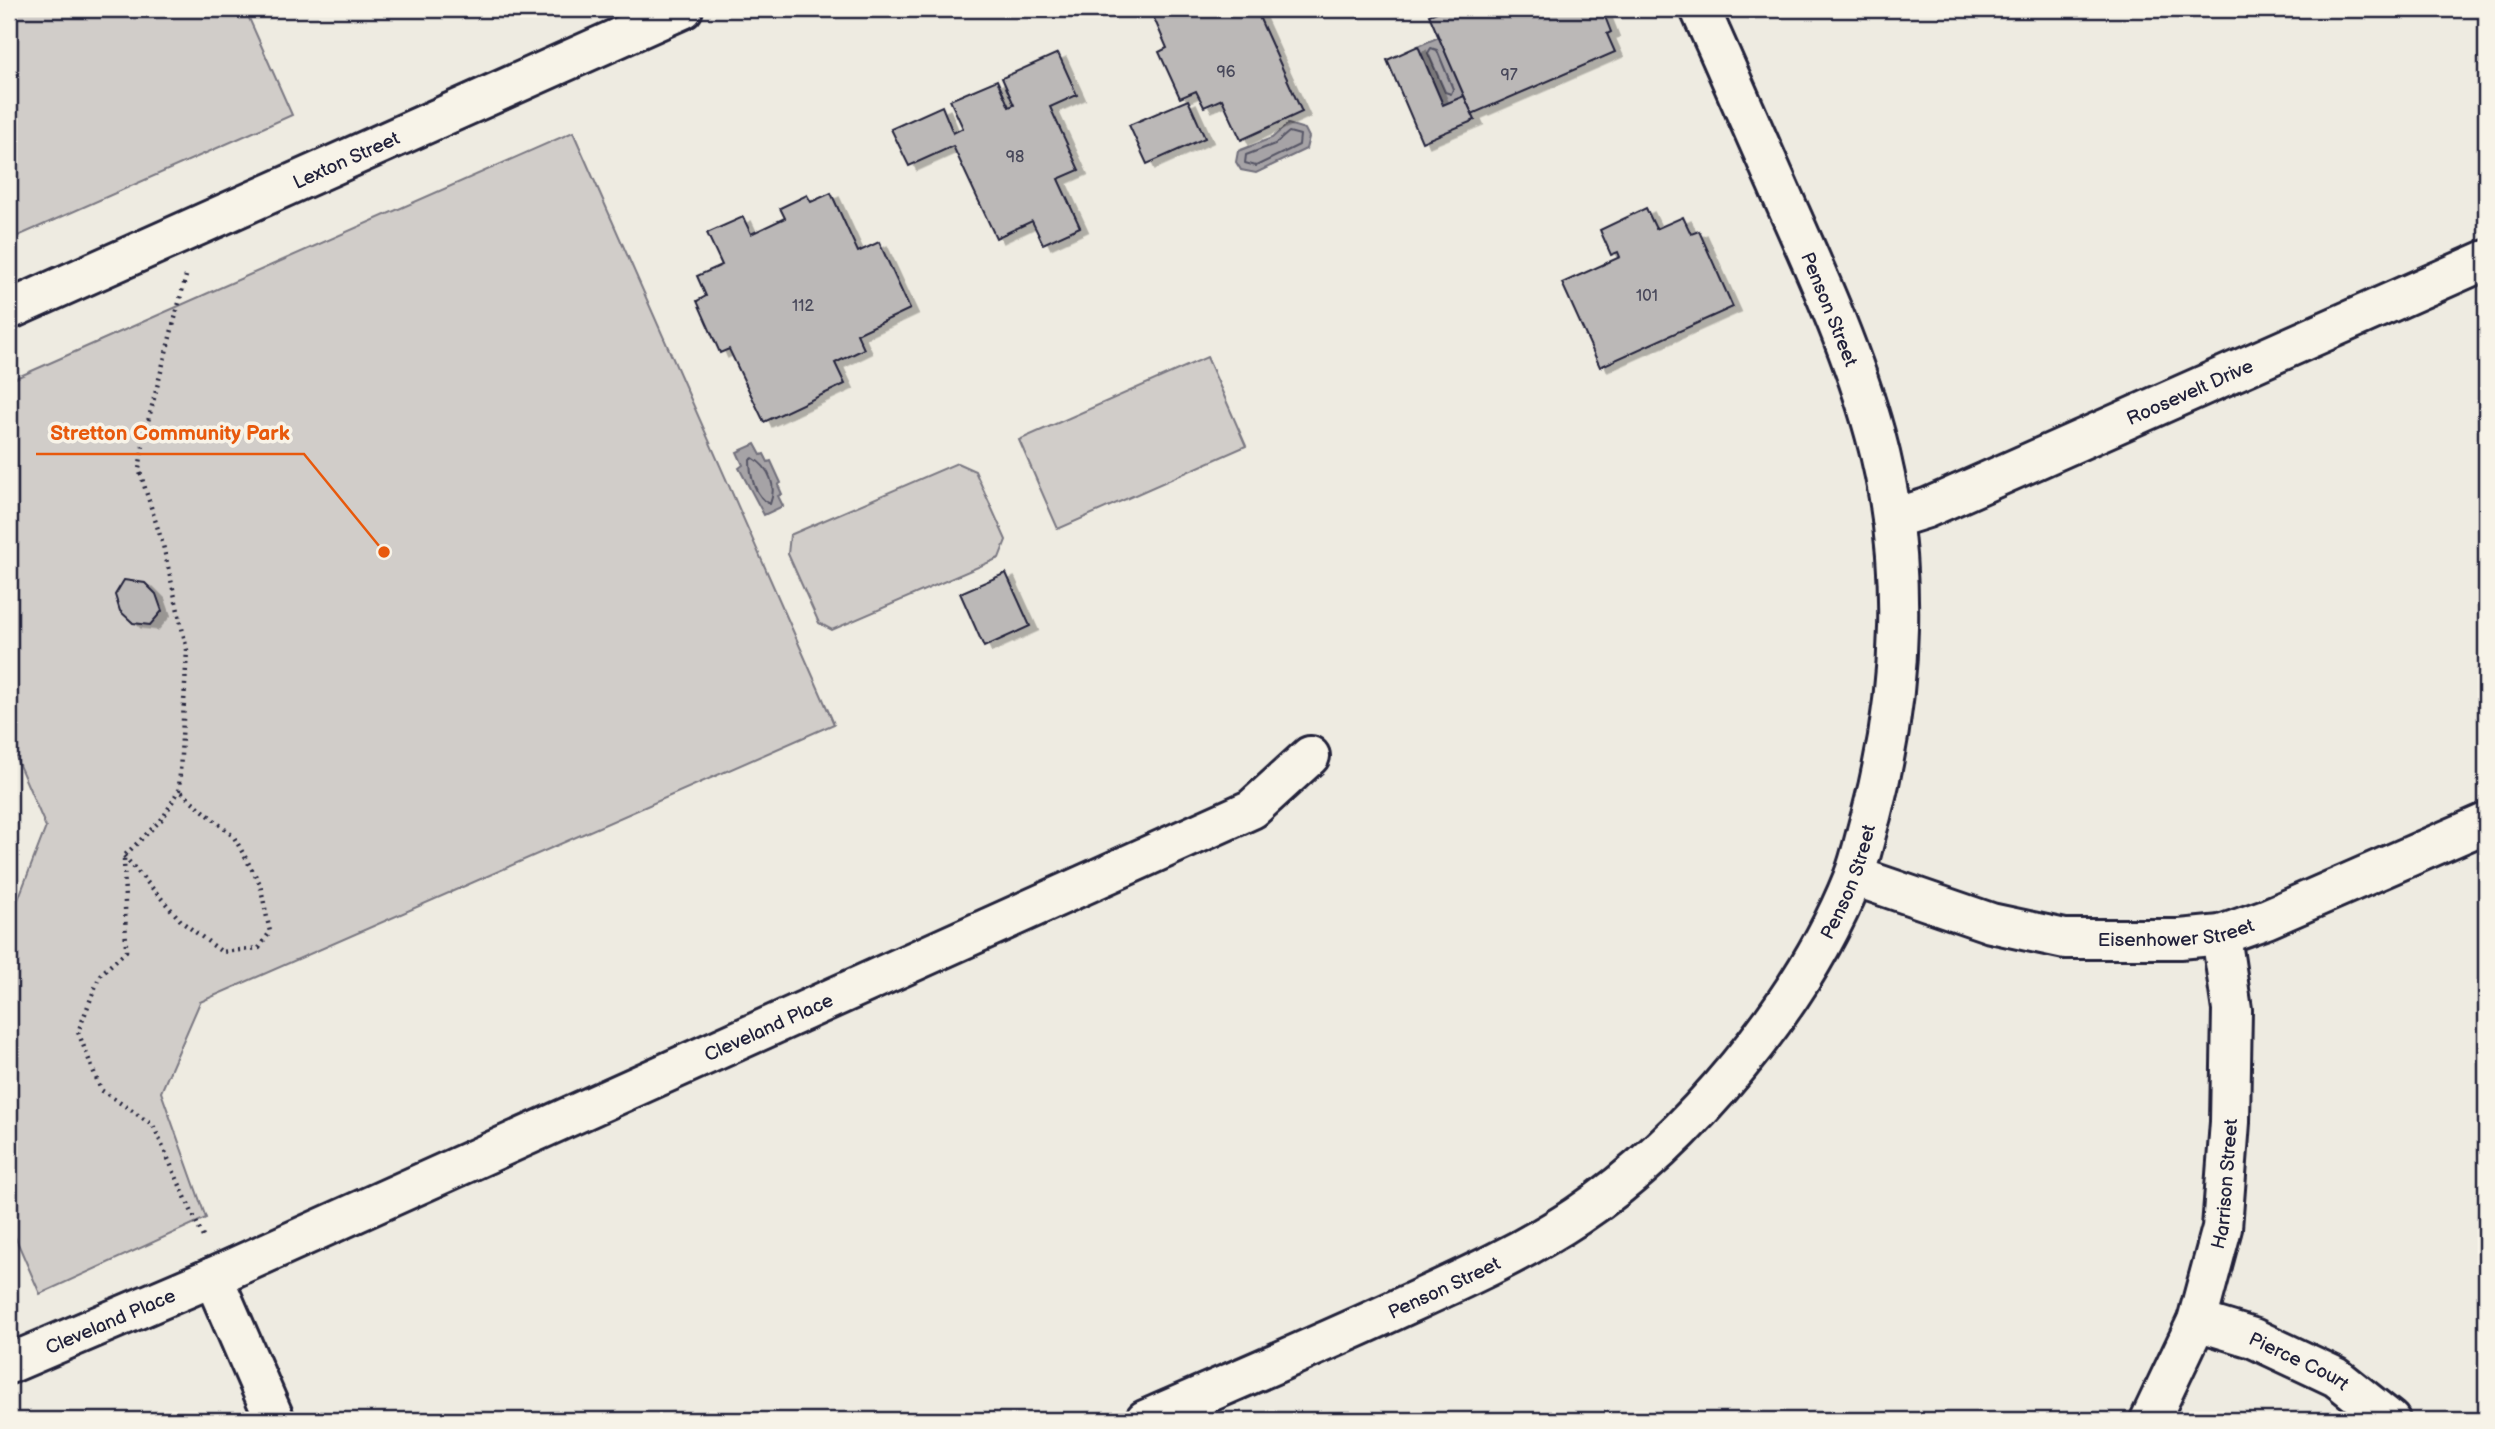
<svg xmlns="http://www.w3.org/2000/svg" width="2495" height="1429" font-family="'Balsamiq Sans',sans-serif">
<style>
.green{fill:#d1cdc9;stroke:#7a7882;stroke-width:2}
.water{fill:#a6a3a6;stroke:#716f7b;stroke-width:2}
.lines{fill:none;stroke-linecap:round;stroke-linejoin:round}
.shore{stroke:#575666;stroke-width:2}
.building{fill:#bbb8b7;stroke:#22223b;stroke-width:2;filter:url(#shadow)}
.minor-casing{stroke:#22223b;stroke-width:44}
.path{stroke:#22223b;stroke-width:4.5;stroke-dasharray:2 5;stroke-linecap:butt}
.minor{stroke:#f7f3e8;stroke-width:38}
.labels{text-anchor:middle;stroke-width:7;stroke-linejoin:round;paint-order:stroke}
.number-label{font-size:16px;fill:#48485a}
.street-label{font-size:19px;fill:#22223b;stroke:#f7f3e8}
.leader{fill:none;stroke:#e8590c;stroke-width:2.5}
.callout-dot{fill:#e8590c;stroke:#f7f3e8;stroke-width:2.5}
.callout-label{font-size:21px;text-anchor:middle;font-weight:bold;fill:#e8590c;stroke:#f7f3e8;stroke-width:7;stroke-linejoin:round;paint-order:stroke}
</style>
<defs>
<filter id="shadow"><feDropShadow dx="8" dy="4.5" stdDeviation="0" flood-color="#0004"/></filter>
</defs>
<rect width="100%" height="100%" fill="#eeebe1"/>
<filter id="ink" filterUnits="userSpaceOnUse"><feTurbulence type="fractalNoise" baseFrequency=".0143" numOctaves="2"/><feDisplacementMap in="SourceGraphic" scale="14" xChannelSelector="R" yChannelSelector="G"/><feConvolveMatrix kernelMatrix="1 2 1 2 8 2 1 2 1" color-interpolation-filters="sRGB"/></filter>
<g filter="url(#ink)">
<!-- green -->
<g class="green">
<path d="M9 9H245L292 115 9 240Z"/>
<path d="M573 132 834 724 200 1002 161 1092 206 1218 40 1294 9 1223V923L46 827 9 742V381Z"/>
<path d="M1207 357 1246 446 1058 529 1019 440Z"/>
<path d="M957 463 975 471 1006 540 999 558 832 630 819 623 788 554 790 535Z"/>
</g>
<!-- water -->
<g class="water">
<path d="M1439 37 1464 96 1443 105 1418 46Z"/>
<path d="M1288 124 1305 129 1309 137 1306 149 1256 173 1241 170 1236 162 1238 151 1272 138Z"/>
<path d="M755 444 761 455 764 454 768 462 771 461 781 483 778 485 782 494 778 496 783 506 764 515 739 468 743 465 737 452Z"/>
</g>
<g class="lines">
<!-- shore -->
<g class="shore">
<path d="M1431 48 1437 50 1453 89 1451 94 1445 92 1428 53Z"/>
<path d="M1289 132 1300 135 1299 145 1256 166 1245 163 1246 155 1275 144Z"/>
<path d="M753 458C770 468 777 487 770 504 755 497 750 476 750 460Z"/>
</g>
</g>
<!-- building -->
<g class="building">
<path d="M1150 9H1259L1256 10 1302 112 1241 140 1222 99 1204 107 1196 91 1180 98 1159 52 1167 48Z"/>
<path d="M1445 9H1602L1611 32 1607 34 1615 52 1472 114 1429 15Z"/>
<path d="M1418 46 1443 105 1464 96 1475 120 1422 142 1387 60Z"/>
<path d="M1058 53 1077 95 1050 107 1079 170 1058 179 1080 227 1043 244 1032 221 996 238 953 146 909 166 891 129 942 106 953 133 963 128 950 100 997 80 1009 107 1014 105 1002 78Z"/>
<path d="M1188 100 1205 138 1147 164 1129 125Z"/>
<path d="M831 193 858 252 879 242 910 309 857 334 864 349 835 363 845 384 764 422 729 349 720 353 697 301 706 296 697 276 722 265 707 233 743 217 751 234 785 218 780 208 807 195 811 202Z"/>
<path d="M1646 208 1656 229 1683 217 1691 234 1699 231 1733 307 1600 367 1562 283 1620 257 1618 252 1611 255 1600 230Z"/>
<path d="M1006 573 1030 626 984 647 960 593Z"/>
<path d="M124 580 145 583 156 594 162 611 150 625 133 623 120 611 115 595Z"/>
</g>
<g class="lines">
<defs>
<g id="minor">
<path id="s1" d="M9 310 683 9"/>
<path id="s2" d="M1892 519 1927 508 2486 260"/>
<path id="s3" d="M1854 876 1991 923 2065 939H2180L2221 935 2266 919 2486 823"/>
<path d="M213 1277 275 1420"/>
<path id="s4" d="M2197 1321 2253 1338 2336 1377 2390 1420"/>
<path id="s5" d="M9 1364 213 1277 1252 809 1310 756"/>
<path id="s6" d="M1145 1420C1232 1382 1320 1345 1406 1305 1465 1278 1523 1252 1577 1216 1689 1141 1803 1003 1853 878 1861 858 1865 836 1871 816 1904 692 1909 558 1875 434 1854 357 1821 283 1789 211 1759 143 1730 76 1700 9"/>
<path id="s7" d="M2150 1420 2197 1321 2222 1228 2230 1122 2232 1010 2221 935"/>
</g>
</defs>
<!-- minor casing -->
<use href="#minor" class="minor-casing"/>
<!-- path -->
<g class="path">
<path d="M186 276 146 429 139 469 163 545 187 650 179 790 163 818 124 856 126 951 100 975 78 1032 101 1090 153 1125 203 1237"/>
<path d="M124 856 182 922 222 952 259 948 270 932 260 884 234 837 179 790"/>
</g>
<!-- minor -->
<use href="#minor" class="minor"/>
</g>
</g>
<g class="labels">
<!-- number labels -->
<g class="number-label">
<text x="1226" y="77">96</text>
<text x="1509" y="80">97</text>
<text x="1015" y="162">98</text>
<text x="1647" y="301">101</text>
<text x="803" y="311">112</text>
</g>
<!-- street labels -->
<g class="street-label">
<text dy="7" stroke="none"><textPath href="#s1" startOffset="369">Lexton Street</textPath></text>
<text transform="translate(1830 309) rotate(68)" y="7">Penson Street</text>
<text dy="7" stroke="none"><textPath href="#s2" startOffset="324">Roosevelt Drive</textPath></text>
<text dy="7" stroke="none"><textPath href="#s6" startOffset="915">Penson Street</textPath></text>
<text dy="7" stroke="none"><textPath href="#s3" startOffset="332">Eisenhower Street</textPath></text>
<text dy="7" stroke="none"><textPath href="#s5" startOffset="831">Cleveland Place</textPath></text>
<text dy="7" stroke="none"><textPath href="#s7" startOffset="250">Harrison Street</textPath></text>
<text dy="7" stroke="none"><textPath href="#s6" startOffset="327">Penson Street</textPath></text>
<text dy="7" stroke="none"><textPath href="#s5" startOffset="110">Cleveland Place</textPath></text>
<text dy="7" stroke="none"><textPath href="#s4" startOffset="110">Pierce Court</textPath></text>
</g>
</g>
<!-- callouts -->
<path class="leader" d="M384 552L304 454H36"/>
<circle class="callout-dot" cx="384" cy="552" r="7"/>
<g class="callout-label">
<text x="170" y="440">Stretton Community Park</text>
</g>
<!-- margin -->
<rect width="2495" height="1429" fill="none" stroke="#f7f3e8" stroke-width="35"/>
<rect x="18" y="18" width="2460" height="1394" fill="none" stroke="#22223b" stroke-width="2.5" filter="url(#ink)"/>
</svg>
